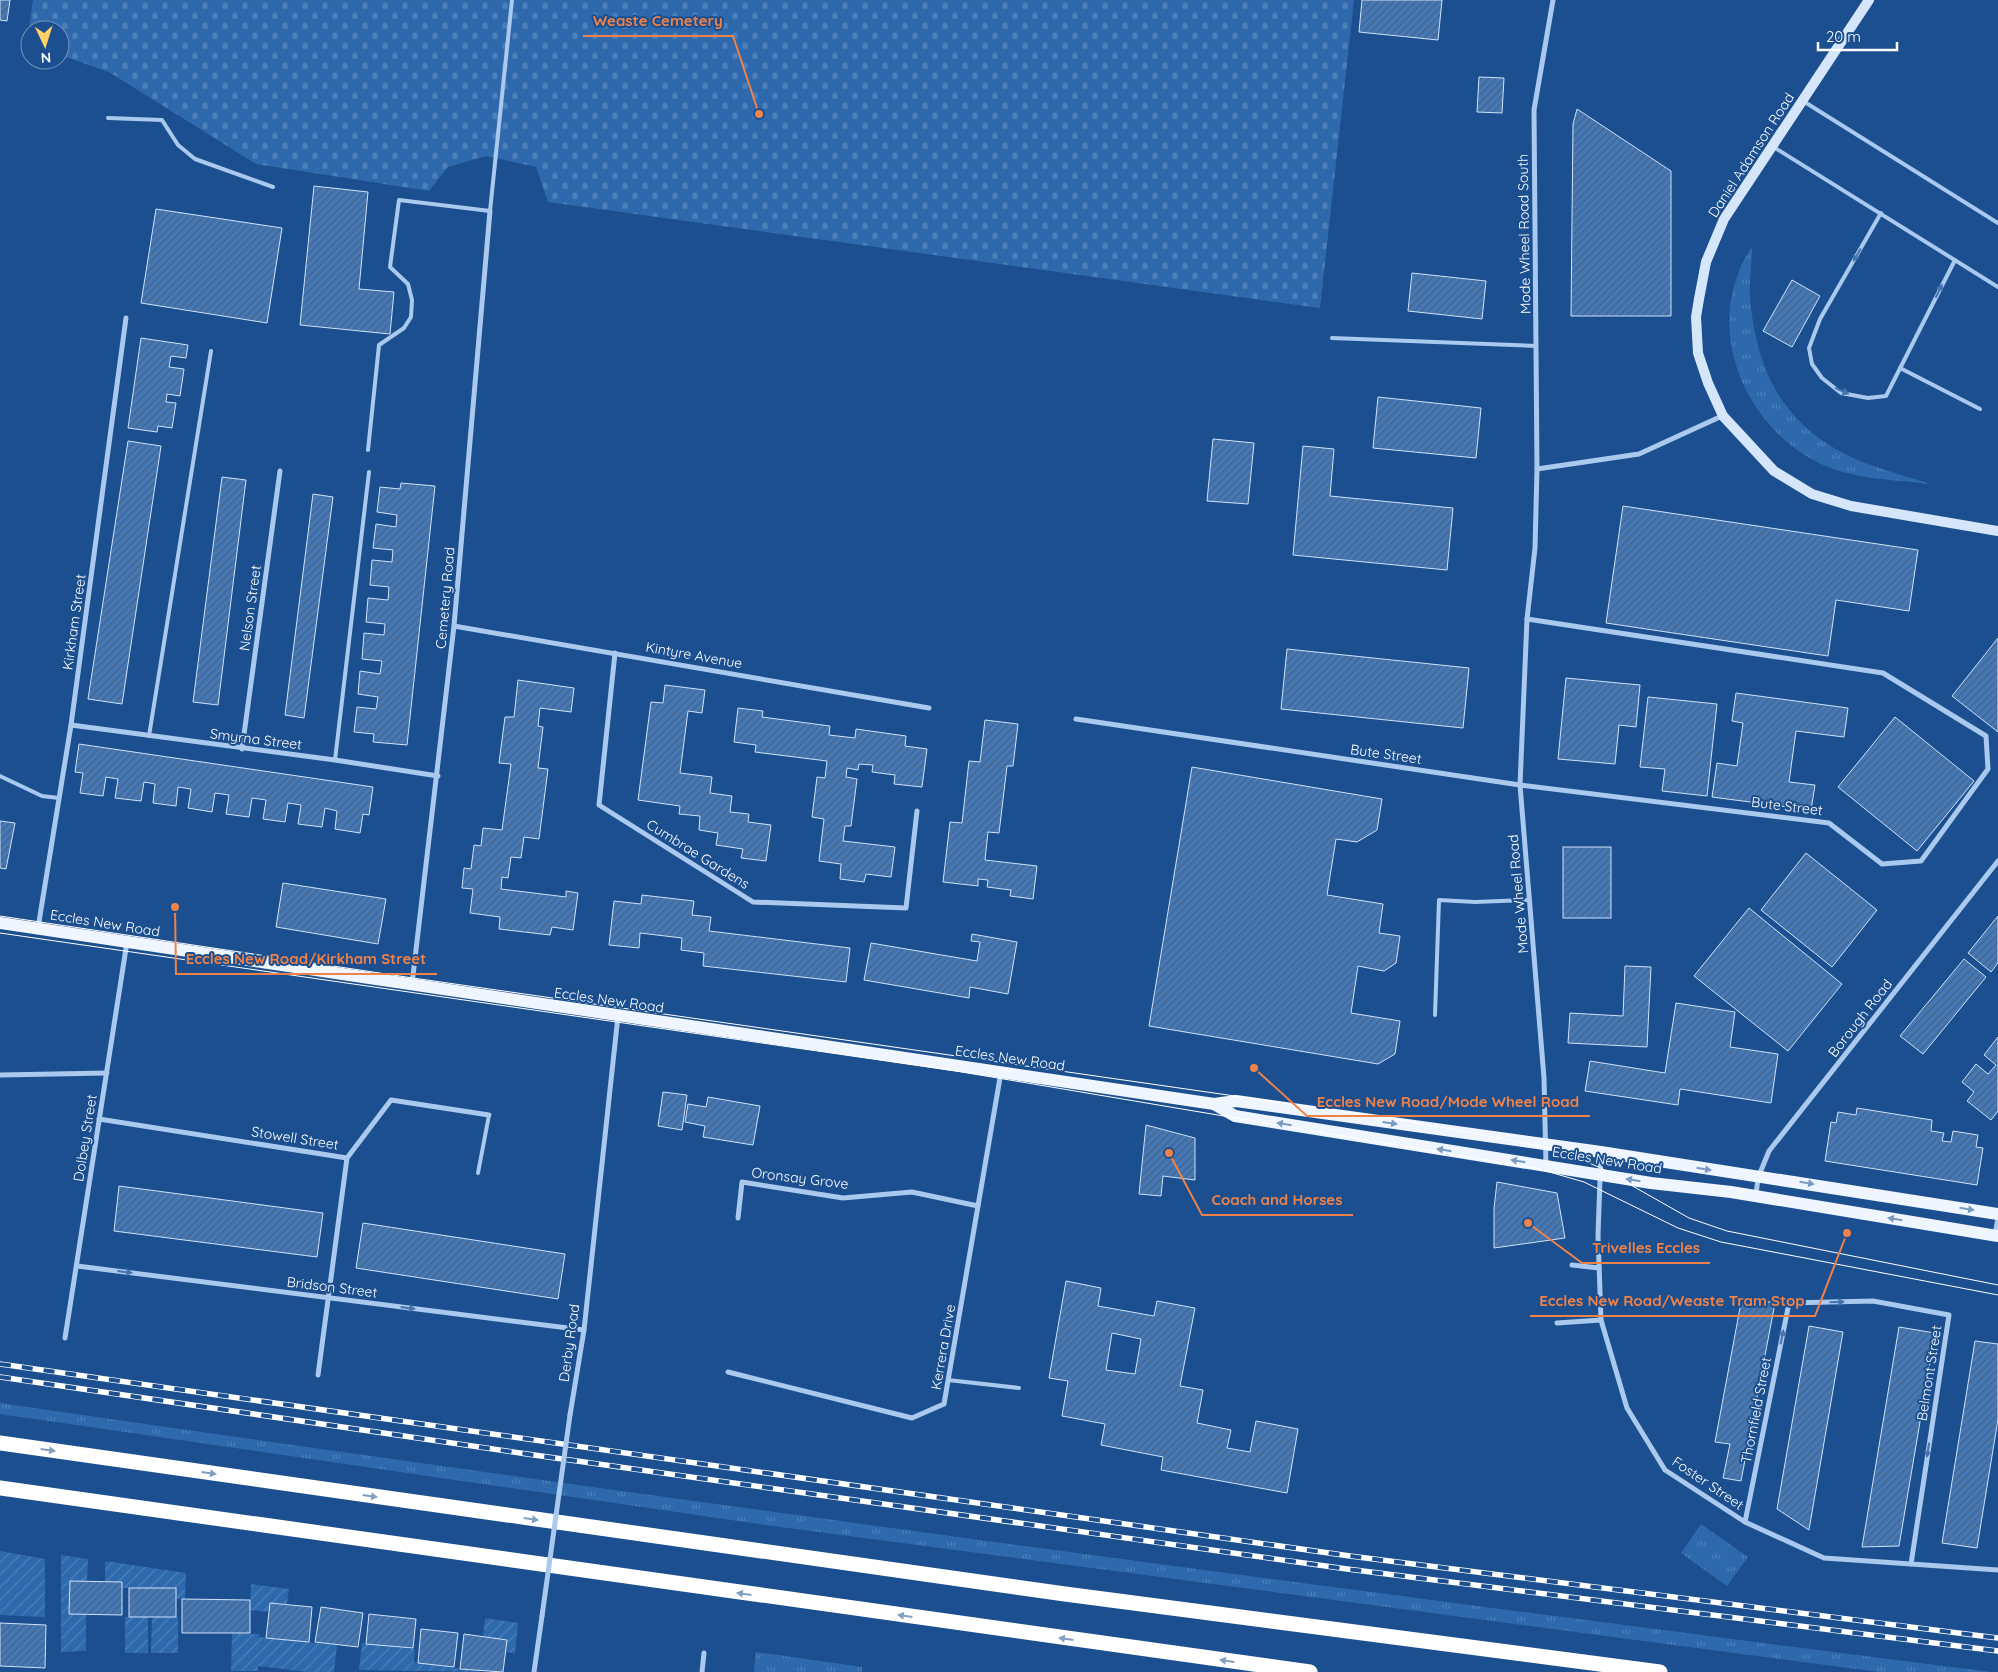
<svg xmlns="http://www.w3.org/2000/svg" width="1998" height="1672" font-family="Quicksand,sans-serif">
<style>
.grass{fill:url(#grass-tufts)}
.cemetery{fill:url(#cemetery-stones)}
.garden{fill:url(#garden-furrows)}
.building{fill:url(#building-hatch);stroke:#cfe3fa;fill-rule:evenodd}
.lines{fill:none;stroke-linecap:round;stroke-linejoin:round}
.lane{stroke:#a9c9ee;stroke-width:4}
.street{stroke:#a9c9ee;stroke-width:5}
.secondary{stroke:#d6e6fa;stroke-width:10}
.primary{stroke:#f0f6ff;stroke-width:12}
.highway{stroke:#fff;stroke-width:15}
.tram{stroke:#fff;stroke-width:1}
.rail-casing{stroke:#fff;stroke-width:5.5}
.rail{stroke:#1b4f8f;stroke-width:4;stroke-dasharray:11;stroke-linecap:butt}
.street-bridge{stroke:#a9c9ee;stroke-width:5}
.oneway{fill:#4674ac}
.oneway2{fill:#7b9ac1}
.oneway3{fill:#829ec1}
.labels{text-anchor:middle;stroke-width:4;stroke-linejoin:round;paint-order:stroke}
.street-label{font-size:14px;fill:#fff;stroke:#1b4f8f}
.leader{fill:none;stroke:#ee8249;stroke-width:2}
.callout-dot{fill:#ee8249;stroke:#1b4f8f;stroke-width:2}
.callout-label{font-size:15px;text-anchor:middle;font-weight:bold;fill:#ee8249;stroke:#1b4f8f;stroke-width:4;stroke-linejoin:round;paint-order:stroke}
</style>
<defs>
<pattern id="grass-tufts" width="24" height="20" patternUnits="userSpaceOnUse" patternTransform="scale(1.25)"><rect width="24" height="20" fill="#2e69ad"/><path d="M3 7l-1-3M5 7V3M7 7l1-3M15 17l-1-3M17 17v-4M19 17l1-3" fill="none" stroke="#4d80b9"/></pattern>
<pattern id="cemetery-stones" width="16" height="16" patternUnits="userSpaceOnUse" patternTransform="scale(1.25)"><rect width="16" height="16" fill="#2e69ad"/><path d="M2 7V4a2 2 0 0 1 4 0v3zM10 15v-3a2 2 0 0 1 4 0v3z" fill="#4d80b9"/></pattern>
<pattern id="garden-furrows" width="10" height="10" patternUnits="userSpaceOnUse" patternTransform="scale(1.25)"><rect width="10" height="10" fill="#2e69ad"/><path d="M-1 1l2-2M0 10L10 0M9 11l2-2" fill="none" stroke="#4d80b9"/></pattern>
<pattern id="building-hatch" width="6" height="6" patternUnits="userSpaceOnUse" patternTransform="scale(1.25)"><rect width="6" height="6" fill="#4478b7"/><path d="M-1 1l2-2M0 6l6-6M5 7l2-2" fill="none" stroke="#486282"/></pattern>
</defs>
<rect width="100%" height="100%" fill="#1b4f8f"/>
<!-- grass -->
<g class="grass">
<path d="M1752 247C1752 263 1749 279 1750 296 1755 364 1779 419 1841 452 1869 467 1901 474 1930 484 1900 480 1866 480 1836 470 1759 444 1708 352 1738 274 1741 264 1747 255 1752 247Z"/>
<path d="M0 1403C663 1499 1326 1588 1991 1672H1879L773 1526 0 1414Z"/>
<path d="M1701 1524 1748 1557 1727 1586 1681 1553Z"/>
<path d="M756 1652 862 1667V1672H754Z"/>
</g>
<!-- cemetery -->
<path class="cemetery" d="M33 0H1354L1320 308 548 202 536 167 486 156 448 167 429 191 256 164 109 72 60 55V30H30V44L27 43Z"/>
<!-- garden -->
<g class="garden">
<path d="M0 1551 45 1559V1617L0 1615Z"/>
<path d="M61 1555 88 1559 87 1582H70L69 1614H86V1651L61 1652Z"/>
<path d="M105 1561 186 1573 185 1599H176L175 1588H122V1582H105Z"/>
<path d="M251 1584 289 1589 287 1604 270 1603 269 1612 250 1610Z"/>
<rect x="125" y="1617" width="23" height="36"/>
<path d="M152 1617H178V1653H151Z"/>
<path d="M485 1618 518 1623 515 1653 505 1652 507 1640 483 1637Z"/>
<path d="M232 1633 259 1634V1637L337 1645 334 1672H307L258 1666V1671H231Z"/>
<path d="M362 1643 415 1649 414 1662 481 1672 359 1670Z"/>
</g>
<!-- building -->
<g class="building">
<path d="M0 0H10L7 21 0 20Z"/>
<path d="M1362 0H1442L1438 40 1359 32Z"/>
<path d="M1479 77 1504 78 1502 113 1477 112Z"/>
<path d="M1577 109 1671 171V316H1571L1573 124Z"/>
<path d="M314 186 368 192 359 289 394 292 390 334 300 325Z"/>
<path d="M156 209 282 228 267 323 141 303Z"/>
<path d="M1412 273 1486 281 1482 319 1408 311Z"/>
<path d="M1792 280 1820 296 1792 347 1763 331Z"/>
<path d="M141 338 188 345 186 358 171 356 169 367 184 369 180 396 167 394 166 402 176 403 172 428 158 426 157 432 128 428Z"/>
<path d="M1378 397 1481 408 1476 458 1373 448Z"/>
<path d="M1213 439 1254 443 1248 504 1207 501Z"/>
<path d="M128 441 161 446 122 704 88 699Z"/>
<path d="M1303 446 1334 449 1330 496 1453 508 1447 570 1293 555Z"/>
<path d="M222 477 246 480 218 705 193 702Z"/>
<path d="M401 483 435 486 407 745 373 742 374 734 354 732 357 707 376 709 378 697 358 694 360 671 380 674 382 661 362 659 364 633 384 635 385 624 366 622 368 598 388 600 389 587 370 585 372 560 392 562 393 550 373 548 376 524 396 527 397 515 377 512 380 487 400 489Z"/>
<path d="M313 494 333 497 304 718 285 715Z"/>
<path d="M1623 506 1918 550 1909 611 1836 600 1828 656 1606 623Z"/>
<path d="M1998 638V732L1952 696Z"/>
<path d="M1287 649 1469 668 1463 728 1281 709Z"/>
<path d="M1566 678 1640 685 1636 727 1619 725 1615 764 1558 759Z"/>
<path d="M518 680 574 688 571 712 540 708 538 726 543 727 538 768 548 769 539 839 524 837 521 858 511 857 508 878 502 877 501 889 566 897V891L578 893 573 930 552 927 550 935 499 929 500 917 470 913 473 889 462 888 464 868 471 869 474 845 481 846 483 828 502 830 511 764 499 763 505 717H514Z"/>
<path d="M665 685 705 690 702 713 688 711 680 773 712 777 710 793 732 796 730 812 749 814 748 822 771 825 766 861 741 858 743 849 716 845 718 833 699 830 700 816 679 814 680 806 638 800 651 702 663 703Z"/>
<path d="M1736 693 1848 708 1844 737 1796 731 1789 782 1815 785 1811 810 1712 797 1717 763 1737 766 1743 723 1732 721Z"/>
<path d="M1648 697 1717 704 1707 796 1662 791 1665 769 1640 767Z"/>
<path d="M738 708 763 711 762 717 830 726 829 735 855 738 856 729 906 736 905 746 927 749 922 787 894 784 895 775 872 772 873 765 859 764 858 770 847 768 846 777 857 779 851 826H845L843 841 895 847 891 877 866 874 864 882 840 879 841 864 819 861 824 819 812 817 817 777 825 778 827 761 755 752 756 745 734 742Z"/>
<path d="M1895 717 1974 781 1917 851 1838 787Z"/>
<path d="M985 720 1018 724 1013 766H1007L999 833 988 832 985 860 1037 866 1033 899 1010 896 1011 890 987 887 988 880 978 879V886L943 882 950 822 962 823 969 761 980 762Z"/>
<path d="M79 744 373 787 369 815 363 814 360 833 335 829 337 811 325 808 322 827 298 824 301 805 288 803 285 822 263 819 266 800 252 798 249 817 226 814 229 795 215 793 212 812 188 808 191 789 178 787 176 806 153 803 155 784 144 782 141 801 115 798 118 779 106 777 103 796 80 793 83 773 75 772Z"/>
<path d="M1192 767 1382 799 1377 830 1357 842 1336 839 1327 895 1383 904 1379 933 1400 936 1396 963 1384 971 1358 966 1351 1013 1400 1021 1395 1054 1378 1064 1149 1026Z"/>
<path d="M0 821 15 823 6 869 0 868Z"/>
<rect x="1563" y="847" width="48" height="71"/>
<path d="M1806 853 1877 910 1832 967 1761 910Z"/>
<path d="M283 883 386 899 378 944 276 927Z"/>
<path d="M642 895 694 901 692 915 711 917 709 931 850 948 846 982 703 966 704 953 681 950 682 938 640 933 639 948 609 945 614 901 641 904Z"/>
<path d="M1749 908 1842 984 1788 1051 1694 976Z"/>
<path d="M1998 916V963L1991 972 1968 953Z"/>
<path d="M972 934 1017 942 1008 994 970 987 969 998 864 980 871 943 977 961 980 942 971 941Z"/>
<path d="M1964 959 1986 977 1923 1054 1900 1036Z"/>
<path d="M1625 966 1651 967 1647 1047 1568 1043 1570 1013 1623 1016Z"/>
<path d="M1676 1003 1735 1012 1730 1047 1778 1054 1771 1103 1680 1089 1678 1105 1585 1091 1590 1061 1665 1073Z"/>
<path d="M1998 1037V1111L1991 1120 1967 1101 1974 1092 1962 1082 1976 1064 1988 1074 1996 1065 1984 1055Z"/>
<path d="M663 1092 687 1095 682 1130 658 1126Z"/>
<path d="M708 1097 760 1106 753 1145 703 1137 705 1126 685 1122 688 1104 706 1107Z"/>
<path d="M1857 1108 1932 1120 1931 1131 1944 1133 1942 1141 1951 1142 1953 1131 1978 1135 1976 1147 1983 1148 1977 1185 1825 1161 1831 1122 1836 1123 1838 1112 1856 1115Z"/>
<path d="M1146 1125 1195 1138V1180L1163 1176 1161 1196 1139 1194Z"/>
<path d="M1497 1182 1557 1193 1565 1238 1494 1248V1208Z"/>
<path d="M119 1186 323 1213 317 1257 114 1231Z"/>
<path d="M363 1223 565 1254 558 1299 356 1268Z"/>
<path d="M1066 1281 1101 1288 1098 1306 1154 1316 1157 1301 1195 1308 1180 1386 1203 1390 1197 1423 1231 1430 1227 1448 1250 1452 1256 1421 1298 1429 1287 1493 1161 1470 1163 1457 1101 1445 1105 1424 1062 1416 1068 1381 1049 1378ZM1112 1333 1141 1339 1135 1374 1106 1370Z"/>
<path d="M1742 1297 1775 1303 1741 1481 1723 1478 1730 1444 1715 1442Z"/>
<path d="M1809 1326 1843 1332 1809 1530 1777 1509Z"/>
<path d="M1899 1327 1935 1333 1899 1546 1862 1547Z"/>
<path d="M1975 1341 1998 1344V1419L1977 1548 1942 1543Z"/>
<path d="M70 1581 122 1582V1615L69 1614Z"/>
<rect x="129" y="1588" width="47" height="29"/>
<path d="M182 1599 250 1600V1633H182Z"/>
<path d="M270 1603 312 1607 309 1642 266 1638Z"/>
<path d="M321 1607 363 1613 358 1647 315 1642Z"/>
<path d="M369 1614 416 1619 413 1648 366 1644Z"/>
<path d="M0 1623 46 1625 45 1668 0 1666Z"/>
<path d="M421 1629 458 1633 454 1667 418 1663Z"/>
<path d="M464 1634 507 1640 503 1672 460 1669Z"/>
</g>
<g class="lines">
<!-- lane -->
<g class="lane">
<path d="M1803 101 1998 223"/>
<path d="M108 118 162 120 178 145 195 159 273 187"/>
<path d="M1772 146 1998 287"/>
<path d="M1881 213 1820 319 1809 348 1812 364 1822 378 1841 393 1868 398 1886 396 1955 260"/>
<path d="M1332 338 1536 346"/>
<path d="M1900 368 1980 409"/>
<path d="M368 450 379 345 404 328 411 317 412 300 408 284 390 267 399 200 490 211 512 0"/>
<path d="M149 736 211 351"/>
<path d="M335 760 369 472"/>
<path d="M0 776 42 796 59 798"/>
<path d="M1435 1015 1439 900 1475 902 1529 900"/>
<path d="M478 1173 489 1115"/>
<path d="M948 1380 1019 1388"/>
</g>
<!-- street -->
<g class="street">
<path d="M1537 469 1639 454 1722 416"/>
<path d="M454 626 929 708"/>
<path d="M615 653 599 805 753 902 906 908 917 811"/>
<path d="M1076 719 1520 785 1829 823 1882 864 1921 861 1988 769 1986 736 1883 673 1527 619"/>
<path d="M71 725 335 760 438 776"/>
<path d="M242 749 280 471"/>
<path d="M38 928 71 725 126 318"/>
<path d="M412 984 454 626 490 211"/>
<path d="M0 1075 107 1073"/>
<path d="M99 1119 347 1158 391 1100 489 1115"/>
<path d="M1601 1152 1598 1235 1601 1320 1627 1408 1665 1470 1745 1522 1824 1558 1998 1570"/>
<path d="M1546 1166 1544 1078 1520 785 1527 619 1535 548 1537 469 1534 110 1553 0"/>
<path d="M1756 1195 1758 1178 1769 1151 1998 861"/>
<path d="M738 1218 742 1182 843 1198 912 1192 978 1206"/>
<path d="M1995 1235 1998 1218"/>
<path d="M1572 1265 1599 1268"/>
<path d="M77 1266 584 1330"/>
<path d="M1557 1323 1601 1320"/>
<path d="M65 1338 127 942"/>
<path d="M728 1372 912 1418 944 1404 1001 1072"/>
<path d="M318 1375 347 1158"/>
<path d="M570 1415 584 1330 618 1016"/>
<path d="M1745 1522 1789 1303 1873 1301 1949 1315 1911 1564"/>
<path d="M534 1672 542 1616"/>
<path d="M702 1672 704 1653"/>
</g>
<!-- secondary -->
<path class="secondary" d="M1869 0 1724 219 1706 262 1699 299 1696 317 1698 353 1708 383 1723 416 1774 471 1812 494 1851 506 1998 531"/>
<!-- primary -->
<g class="primary">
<path d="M0 923 1214 1104 1236 1101 1601 1152 1998 1214"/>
<path d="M1214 1104 1235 1116 1651 1183 1731 1192 1998 1236"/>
</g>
<!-- highway -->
<g class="highway">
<path d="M0 1443 1065 1594 1660 1672"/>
<path d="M0 1488 1310 1672"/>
</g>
<!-- tram -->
<g class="tram">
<path d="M0 916 413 978 1409 1121 1540 1146 1568 1154 1601 1168 1689 1218 1727 1231 1998 1285"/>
<path d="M0 933 956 1071 1539 1169 1584 1182 1678 1228 1721 1242 1998 1295"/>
</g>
<defs>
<g id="rail">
<path d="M0 1364 1350 1556 1998 1638"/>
<path d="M0 1377 534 1455 1347 1569 1998 1651"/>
</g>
</defs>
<!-- rail casing -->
<use href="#rail" class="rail-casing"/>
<!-- rail -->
<use href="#rail" class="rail"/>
<!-- street-bridge -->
<path class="street-bridge" d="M542 1616 570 1415"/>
</g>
<!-- one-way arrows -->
<defs><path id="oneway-solid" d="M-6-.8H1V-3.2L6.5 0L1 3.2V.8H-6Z" transform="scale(1.25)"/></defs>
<g class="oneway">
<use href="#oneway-solid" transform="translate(1857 255) rotate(120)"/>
<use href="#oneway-solid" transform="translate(1939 291) rotate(-63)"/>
<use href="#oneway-solid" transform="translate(1842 391) rotate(24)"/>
<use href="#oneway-solid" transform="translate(125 1272) rotate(7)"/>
<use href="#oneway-solid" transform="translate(1837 1302) rotate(-2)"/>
<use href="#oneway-solid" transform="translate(408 1308) rotate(7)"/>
<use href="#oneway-solid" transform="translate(1782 1337) rotate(-79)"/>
<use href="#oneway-solid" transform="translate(1928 1450) rotate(99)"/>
</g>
<g class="oneway2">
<use href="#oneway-solid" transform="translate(1390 1123) rotate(8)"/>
<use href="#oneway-solid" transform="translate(1284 1124) rotate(-171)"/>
<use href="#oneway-solid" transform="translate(1444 1150) rotate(-171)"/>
<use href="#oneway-solid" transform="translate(1518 1161) rotate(-171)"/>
<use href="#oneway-solid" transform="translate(1704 1169) rotate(9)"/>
<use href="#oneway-solid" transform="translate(1633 1180) rotate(-171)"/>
<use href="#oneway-solid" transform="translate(1807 1183) rotate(9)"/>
<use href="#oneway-solid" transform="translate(1967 1209) rotate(9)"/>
<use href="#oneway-solid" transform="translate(1895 1219) rotate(-171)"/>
</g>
<g class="oneway3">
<use href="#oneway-solid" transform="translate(48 1450) rotate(8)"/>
<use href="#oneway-solid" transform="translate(209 1473) rotate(8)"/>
<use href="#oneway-solid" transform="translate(370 1496) rotate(8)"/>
<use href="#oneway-solid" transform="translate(531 1519) rotate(8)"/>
<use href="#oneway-solid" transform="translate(744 1594) rotate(-172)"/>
<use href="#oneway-solid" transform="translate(905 1616) rotate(-172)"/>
<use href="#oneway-solid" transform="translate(1066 1639) rotate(-172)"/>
<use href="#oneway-solid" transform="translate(1227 1661) rotate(-172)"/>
</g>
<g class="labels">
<!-- street labels -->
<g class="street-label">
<text transform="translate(1751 155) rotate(-57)" y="5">Daniel Adamson Road</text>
<text transform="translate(1524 234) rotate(-91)" y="5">Mode Wheel Road South</text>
<text transform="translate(445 598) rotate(-85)" y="5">Cemetery Road</text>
<text transform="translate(250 608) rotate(-82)" y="5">Nelson Street</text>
<text transform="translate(74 622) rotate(-82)" y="5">Kirkham Street</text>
<text transform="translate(694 655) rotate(10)" y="5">Kintyre Avenue</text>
<text transform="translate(256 739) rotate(7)" y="5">Smyrna Street</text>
<text transform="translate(1386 754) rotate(8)" y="5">Bute Street</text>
<text transform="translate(1787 806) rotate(7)" y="5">Bute Street</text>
<text transform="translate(698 854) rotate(32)" y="5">Cumbrae Gardens</text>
<text transform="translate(1518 894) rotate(-95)" y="5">Mode Wheel Road</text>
<text transform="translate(105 923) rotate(9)" y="5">Eccles New Road</text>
<text transform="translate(609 1000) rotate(8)" y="5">Eccles New Road</text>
<text transform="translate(1860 1018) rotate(-52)" y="5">Borough Road</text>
<text transform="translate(1010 1058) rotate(8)" y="5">Eccles New Road</text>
<text transform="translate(85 1138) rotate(-81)" y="5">Dolbey Street</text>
<text transform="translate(295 1138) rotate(9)" y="5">Stowell Street</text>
<text transform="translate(1607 1160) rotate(9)" y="5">Eccles New Road</text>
<text transform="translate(800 1178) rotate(7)" y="5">Oronsay Grove</text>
<text transform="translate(332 1287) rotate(7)" y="5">Bridson Street</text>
<text transform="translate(569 1343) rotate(-82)" y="5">Derby Road</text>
<text transform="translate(943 1347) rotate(-80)" y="5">Kerrera Drive</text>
<text transform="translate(1929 1373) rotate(-81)" y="5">Belmont Street</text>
<text transform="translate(1756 1410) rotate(-79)" y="5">Thornfield Street</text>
<text transform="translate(1708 1483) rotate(34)" y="5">Foster Street</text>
</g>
</g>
<!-- callouts -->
<path class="leader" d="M759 114L733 36H583M175 907L176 974H437M1254 1068L1307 1116H1590M1169 1153L1202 1215H1353M1528 1223L1582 1263H1710M1847 1233L1815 1316H1530"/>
<g class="callout-dot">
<circle cx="759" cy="114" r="5"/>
<circle cx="175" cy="907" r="5"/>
<circle cx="1254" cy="1068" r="5"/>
<circle cx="1169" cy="1153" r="5"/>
<circle cx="1528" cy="1223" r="5"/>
<circle cx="1847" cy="1233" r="5"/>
</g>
<g class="callout-label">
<text x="658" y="26">Weaste Cemetery</text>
<text x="306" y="964">Eccles New Road/Kirkham Street</text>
<text x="1448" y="1107">Eccles New Road/Mode Wheel Road</text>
<text x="1277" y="1205">Coach and Horses</text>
<text x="1646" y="1253">Trivelles Eccles</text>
<text x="1672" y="1306">Eccles New Road/Weaste Tram Stop</text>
</g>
<!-- north arrow -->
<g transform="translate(45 45) rotate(176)"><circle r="24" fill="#1b4f8f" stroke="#7695bc"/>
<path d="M0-4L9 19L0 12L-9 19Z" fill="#ffd166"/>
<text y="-8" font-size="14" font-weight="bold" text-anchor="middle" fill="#ffffff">N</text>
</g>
<!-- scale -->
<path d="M1818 42v8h79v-8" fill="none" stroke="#ffffff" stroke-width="2.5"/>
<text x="1826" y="42" font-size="15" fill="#ffffff" stroke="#1b4f8f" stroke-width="4" paint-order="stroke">20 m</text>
</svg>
